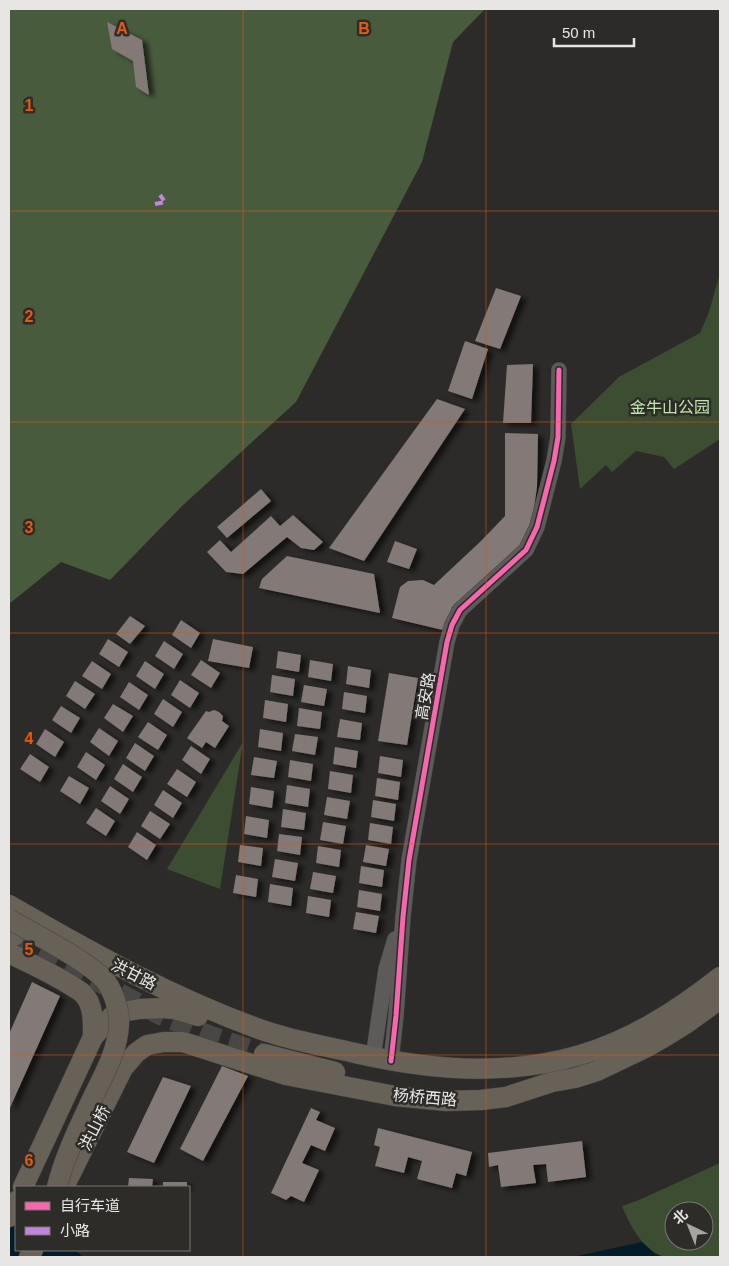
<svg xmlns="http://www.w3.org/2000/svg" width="729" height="1266" font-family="Helvetica,'Noto Sans SC',sans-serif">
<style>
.green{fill:#3c4d32;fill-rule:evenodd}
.forest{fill:#495b3d}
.water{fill:#041b2a}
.building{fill:#837976;filter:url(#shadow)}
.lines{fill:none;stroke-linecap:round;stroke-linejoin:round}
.major-tunnel{stroke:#484746;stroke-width:20;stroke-dasharray:20 10;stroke-linecap:butt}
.minor-casing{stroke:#474645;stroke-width:16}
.major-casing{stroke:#474645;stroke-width:21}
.minor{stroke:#5c5b5a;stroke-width:15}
.major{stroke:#686158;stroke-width:20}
.major-bridge-casing{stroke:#474645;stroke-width:21;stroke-linecap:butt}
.major-bridge{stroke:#686158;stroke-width:20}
.quiet{stroke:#c483df;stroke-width:4;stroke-dasharray:8 4;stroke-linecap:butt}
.cycleway-casing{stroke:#2d2c29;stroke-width:8}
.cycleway{stroke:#f766af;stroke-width:5}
.grid{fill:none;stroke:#e8590c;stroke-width:1;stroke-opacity:0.55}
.labels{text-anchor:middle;stroke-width:5;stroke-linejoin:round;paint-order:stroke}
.park-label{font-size:16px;fill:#bfe5a8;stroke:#2d2c29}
.street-label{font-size:16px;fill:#e7e6e4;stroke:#2d2c29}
.grid-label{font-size:16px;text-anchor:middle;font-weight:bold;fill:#e8590c;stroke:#2d2c29;stroke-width:5;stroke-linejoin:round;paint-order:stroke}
</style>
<defs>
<filter id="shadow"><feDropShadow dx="5.5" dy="3" stdDeviation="2.5" flood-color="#0009"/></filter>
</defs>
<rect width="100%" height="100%" fill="#2c2b2a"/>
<!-- green -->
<g class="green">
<path d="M720 273V439L674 469 664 457 636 451 612 472 606 465 580 489 571 424 619 377 700 333 709 312Z"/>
<path d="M243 742 220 889 167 869Z"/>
<path d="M720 1163V1257H664C642 1249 631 1227 622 1206L639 1200ZM674 1211H704V1241H674Z"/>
</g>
<!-- forest -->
<path class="forest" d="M9 9H485L453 42 422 162 296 402 182 506 110 580 61 562 9 604Z"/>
<!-- water -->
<g class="water">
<path d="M9 1218 16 1221V1250H75L83 1257H9Z"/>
<path d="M642 1242 655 1254 664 1257H572Z"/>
</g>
<!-- building -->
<g class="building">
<path d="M107 22 142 40 149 95 136 87 133 61 112 49Z"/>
<path d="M496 288 521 296 500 349 475 341Z"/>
<path d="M465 341 488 349 472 399 448 391Z"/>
<path d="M533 364 531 423H503L507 365Z"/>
<path d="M437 399 465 409 364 561 329 548Z"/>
<path d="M505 433 538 434 537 487 530 536 502 564 452 607 447 631 392 618 400 587 408 581 423 580 434 585 481 541 505 516Z"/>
<path d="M261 489 271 501 227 538 217 527Z"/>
<path d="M293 515 323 542 314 550 301 548 287 537 243 574 226 572 207 552 220 540 231 552 271 516 280 526Z"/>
<path d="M395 541 417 549 409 569 387 562Z"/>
<path d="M287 556 374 574 380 613 259 588 262 579Z"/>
<path d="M130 616 145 626 130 644 116 634Z"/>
<path d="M181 620 200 633 191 648 172 635Z"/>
<path d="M108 639 128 652 119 667 99 654Z"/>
<path d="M213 639 253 647 249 668 208 661Z"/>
<path d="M164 641 183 654 174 669 155 656Z"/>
<path d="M278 651 301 655 299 672 276 668Z"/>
<path d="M201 660 220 673 211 688 191 675Z"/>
<path d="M310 660 333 664 331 681 308 677Z"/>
<path d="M92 661 111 674 102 689 82 676Z"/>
<path d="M145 661 164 674 155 689 136 676Z"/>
<path d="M348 666 371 670 369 688 346 684Z"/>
<path d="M389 673 418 678 407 745 378 741Z"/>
<path d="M272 675 295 679 293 696 270 692Z"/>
<path d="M180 680 199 693 190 708 171 695Z"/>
<path d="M75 681 95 694 85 709 66 696Z"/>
<path d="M129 682 148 695 139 710 120 697Z"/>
<path d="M304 685 327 689 324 706 301 702Z"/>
<path d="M344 692 367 696 365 713 342 709Z"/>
<path d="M163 699 182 712 173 727 154 714Z"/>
<path d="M265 700 288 704 286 722 263 718Z"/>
<path d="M113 704 133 716 123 732 104 718Z"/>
<path d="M61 706 80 718 71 733 52 720Z"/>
<path d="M299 708 322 712 320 729 297 726Z"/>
<path d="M214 710 219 712 223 716 222 721 229 726 215 748 206 742 202 748 187 738 206 711 209 712Z"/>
<path d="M340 719 362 723 360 740 337 737Z"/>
<path d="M148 722 167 735 158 750 138 737Z"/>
<path d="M99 728 118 741 109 756 90 742Z"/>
<path d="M45 729 64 742 55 757 36 744Z"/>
<path d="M260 729 283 733 281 751 258 747Z"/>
<path d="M295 734 318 737 315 755 292 751Z"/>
<path d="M135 743 154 756 145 771 126 758Z"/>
<path d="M191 746 210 759 201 774 182 760Z"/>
<path d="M335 747 358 751 356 768 333 764Z"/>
<path d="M86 752 105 765 96 780 77 767Z"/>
<path d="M30 754 49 767 40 782 20 769Z"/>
<path d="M380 756 403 760 401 777 378 773Z"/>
<path d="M254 757 277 761 274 778 251 775Z"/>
<path d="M290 760 313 764 311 781 288 777Z"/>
<path d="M123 764 142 777 133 792 114 779Z"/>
<path d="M177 769 196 782 187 797 167 784Z"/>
<path d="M330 771 353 775 351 793 328 789Z"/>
<path d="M69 776 89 788 80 804 60 791Z"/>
<path d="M377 778 400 782 398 800 375 796Z"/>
<path d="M287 785 310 789 308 807 285 803Z"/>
<path d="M110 786 129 799 120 814 101 801Z"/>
<path d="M251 787 274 791 272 808 249 804Z"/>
<path d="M163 790 182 803 173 818 154 805Z"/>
<path d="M327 797 350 801 347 819 324 815Z"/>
<path d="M373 800 396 804 394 821 371 817Z"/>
<path d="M96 808 115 821 106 836 86 823Z"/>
<path d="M283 809 306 813 304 830 281 827Z"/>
<path d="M150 811 170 824 160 839 141 826Z"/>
<path d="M246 816 269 820 267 838 244 834Z"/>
<path d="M323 822 346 826 343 844 320 840Z"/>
<path d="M370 823 393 827 391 844 368 840Z"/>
<path d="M137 832 156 845 147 860 128 847Z"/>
<path d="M279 834 302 837 300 855 277 851Z"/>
<path d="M240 845 263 848 261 866 238 862Z"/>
<path d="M366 845 389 849 386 866 363 862Z"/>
<path d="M318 846 341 850 339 867 316 863Z"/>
<path d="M275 859 298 863 295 881 272 877Z"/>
<path d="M361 866 384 870 382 887 359 883Z"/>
<path d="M313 872 336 876 333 893 310 889Z"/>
<path d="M236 875 258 879 256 897 233 893Z"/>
<path d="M270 884 293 888 291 906 268 902Z"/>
<path d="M359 890 382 894 380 911 357 907Z"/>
<path d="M308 896 331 900 329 917 306 913Z"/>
<path d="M356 912 379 916 376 933 353 929Z"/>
<path d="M32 982 60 996 9 1110V1034Z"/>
<path d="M222 1066 248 1076 203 1161 180 1149Z"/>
<path d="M163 1077 191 1086 154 1163 127 1152Z"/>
<path d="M311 1108 320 1112 316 1120 335 1128 325 1151 311 1145 302 1163 319 1170 304 1202 291 1196 286 1200 271 1193Z"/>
<path d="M378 1128 472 1152 466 1176 456 1173 452 1188 417 1179 422 1161 408 1157 404 1173 375 1166 380 1147 374 1145Z"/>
<path d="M582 1141 586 1177 548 1182 546 1164 533 1165 536 1183 501 1187 498 1165 489 1167 488 1153Z"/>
<path d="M129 1178 153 1179 152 1187H128Z"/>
<rect x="163" y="1182" width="24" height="5"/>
</g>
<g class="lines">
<!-- major-tunnel -->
<path class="major-tunnel" d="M14 936 160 1015 211 1036 264 1054"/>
<defs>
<g id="minor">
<path d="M373 1058 386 969 395 939"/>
<path d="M391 1061 396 1016 403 917 409 860 447 642 452 625 460 610 526 550 537 527 554 461 558 437 559 370"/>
</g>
<g id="major">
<path d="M9 905C92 953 174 999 265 1031 294 1041 325 1046 355 1053 428 1070 506 1077 580 1055 632 1040 678 1010 720 977"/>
<path d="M9 933 14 936"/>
<path d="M9 953C31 964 54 974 75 988 78 990 82 992 84 995 94 1005 93 1024 93 1037"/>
<path d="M264 1054 335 1072"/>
<path d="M23 1187 93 1037 115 1013 140 1009 164 1008 174 1009 198 1016"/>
<path d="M64 1187 123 1068 136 1053 147 1045 164 1042H183L286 1075 395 1096 446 1101 481 1100 506 1097 552 1082 575 1078 597 1071 647 1047 666 1036 687 1023 720 999"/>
<path d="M9 1217 16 1201"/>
<path d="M29 1257 33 1250"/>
</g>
</defs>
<!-- minor casing -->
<use href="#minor" class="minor-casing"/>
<!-- major casing -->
<use href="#major" class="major-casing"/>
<!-- minor -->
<use href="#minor" class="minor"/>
<!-- major -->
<use href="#major" class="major"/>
<defs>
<path id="major-bridge" d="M9 919C31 932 53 943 75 957 84 963 95 970 103 978 112 987 120 1010 119 1024 118 1049 105 1073 94 1095 80 1125 65 1155 57 1187"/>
</defs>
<!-- major-bridge casing -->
<use href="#major-bridge" class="major-bridge-casing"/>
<!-- major-bridge -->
<use href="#major-bridge" class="major-bridge"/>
<!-- quiet -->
<path class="quiet" d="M155 204 165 202 160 195"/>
<defs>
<path id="cycleway" d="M391 1061 396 1016 403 917 409 860 447 642 452 625 460 610 526 550 537 527 554 461 558 437 559 370"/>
</defs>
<!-- cycleway casing -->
<use href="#cycleway" class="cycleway-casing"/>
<!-- cycleway -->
<use href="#cycleway" class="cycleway"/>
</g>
<!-- grid -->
<path class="grid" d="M243 9V1257M486 9V1257M9 211H720M9 422H720M9 633H720M9 844H720M9 1055H720"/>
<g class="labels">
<!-- park labels -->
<g class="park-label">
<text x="670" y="413">金牛山公园</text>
</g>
<!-- street labels -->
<g class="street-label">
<text transform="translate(425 696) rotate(-80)" y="6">高安路</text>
<text transform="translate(134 974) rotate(27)" y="6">洪甘路</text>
<text transform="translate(425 1097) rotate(5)" y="6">杨桥西路</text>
<text transform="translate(94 1128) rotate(-63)" y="6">洪山桥</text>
</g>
</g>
<g class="grid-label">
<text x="122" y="34">A</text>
<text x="364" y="34">B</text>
<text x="29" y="111">1</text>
<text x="29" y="322">2</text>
<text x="29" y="533">3</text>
<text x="29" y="744">4</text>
<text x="29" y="955">5</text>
<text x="29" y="1166">6</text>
</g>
<!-- border -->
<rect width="729" height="1266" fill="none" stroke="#e7e6e4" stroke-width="20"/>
<!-- legend -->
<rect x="15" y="1186" width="175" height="65" fill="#2d2c29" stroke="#777674"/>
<rect x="25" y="1202" width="25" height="8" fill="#f766af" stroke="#777674"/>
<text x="60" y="1211" font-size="15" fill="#e7e6e4">自行车道</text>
<rect x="25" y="1227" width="25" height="8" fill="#c483df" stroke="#777674"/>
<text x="60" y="1236" font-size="15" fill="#e7e6e4">小路</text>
<!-- north arrow -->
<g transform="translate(689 1226) rotate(317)"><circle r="24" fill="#2d2c29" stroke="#777674"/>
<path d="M0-4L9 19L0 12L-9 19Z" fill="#a6a5a3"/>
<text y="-8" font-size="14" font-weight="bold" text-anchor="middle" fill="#e7e6e4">北</text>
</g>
<!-- scale -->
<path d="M554 38v8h80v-8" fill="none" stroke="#e7e6e4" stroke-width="2.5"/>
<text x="562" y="38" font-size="15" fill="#e7e6e4" stroke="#2d2c29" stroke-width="4" paint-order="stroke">50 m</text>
</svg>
